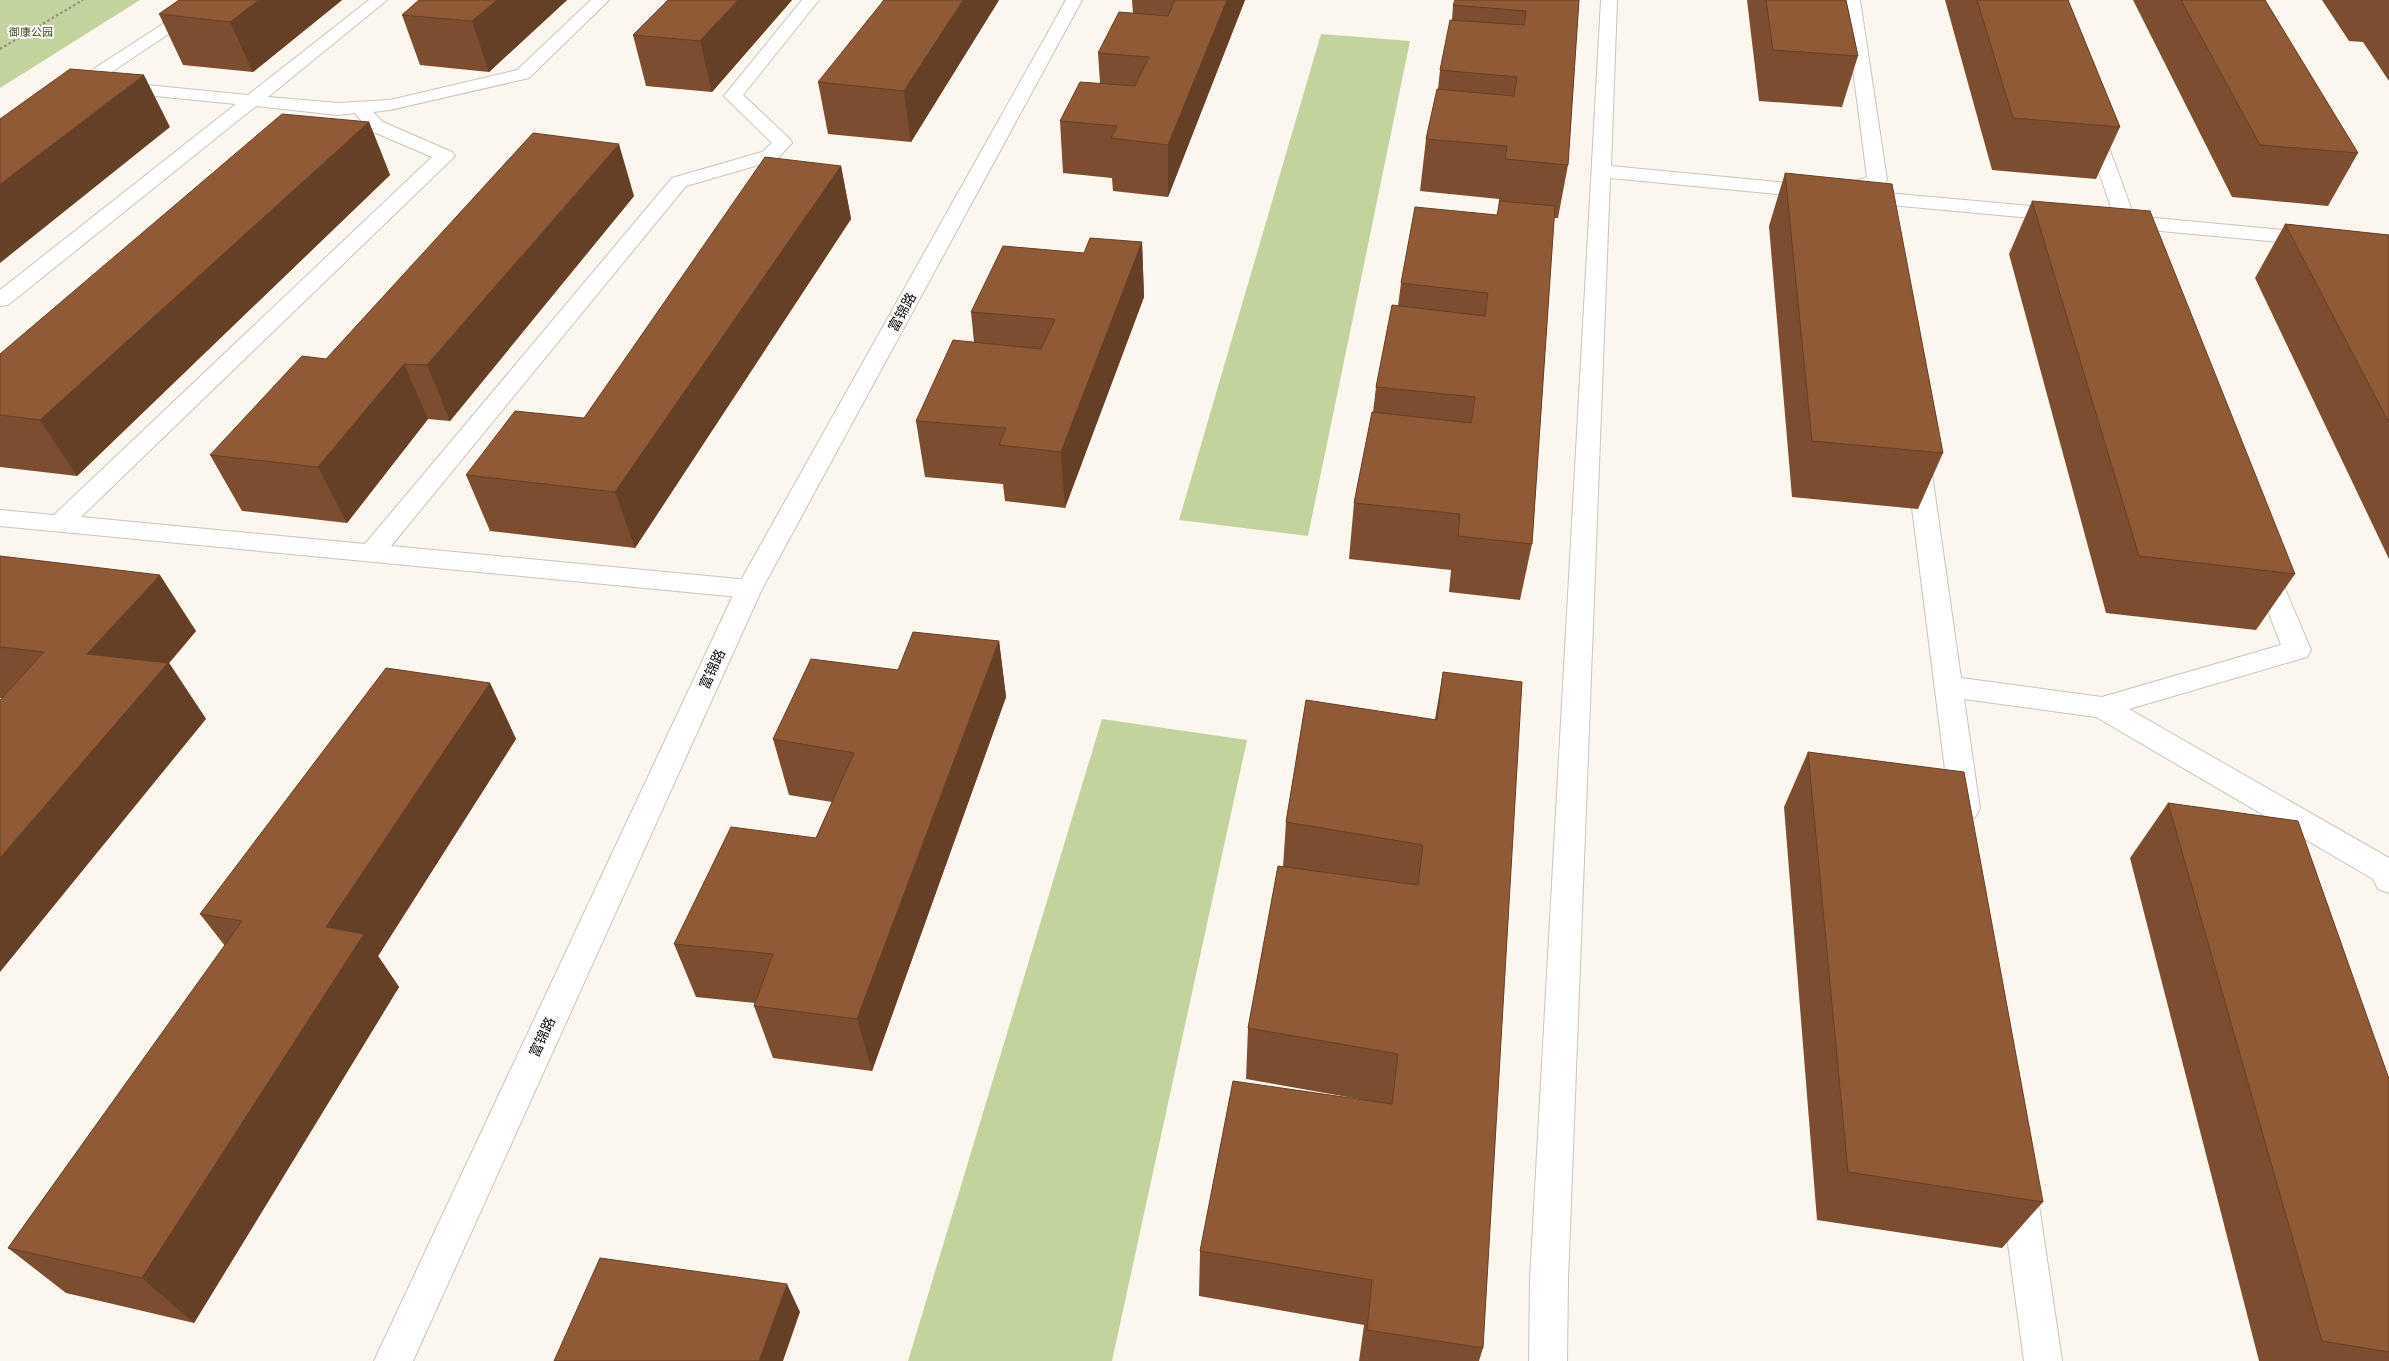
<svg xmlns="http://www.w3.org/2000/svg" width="2389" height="1361" font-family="'Source Sans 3','Noto Sans SC',sans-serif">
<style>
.green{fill:#c3d39e}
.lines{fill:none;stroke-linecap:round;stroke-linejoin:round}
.street-casing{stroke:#c8c4bc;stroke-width:2}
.secondary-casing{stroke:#c8c4bc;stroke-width:2}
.path{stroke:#8d8a85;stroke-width:2;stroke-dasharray:2.5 2.5;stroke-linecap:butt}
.street{fill:#fff;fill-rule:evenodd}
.secondary{fill:#fff;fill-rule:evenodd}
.wall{fill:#7c4d2f}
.shaded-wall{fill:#653f26}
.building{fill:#905a37;stroke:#653f26}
.labels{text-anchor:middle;stroke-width:4;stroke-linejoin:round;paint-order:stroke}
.far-park-label{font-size:11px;fill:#384315;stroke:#fff}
.street-label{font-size:14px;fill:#0e0d0a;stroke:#fff}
</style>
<rect width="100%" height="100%" fill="#fbf7ef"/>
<!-- green -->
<g class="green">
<path d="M0 0H140L0 88Z"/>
<path d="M1321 34 1410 41 1308 536 1179 520Z"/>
<path d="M1102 719 1247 740 1112 1361H908Z"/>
</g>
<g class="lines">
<defs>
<g id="street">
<path d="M200 0H219L76 96H64L61 92 64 88Z"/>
<path d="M369 0H387L268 97 338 103 390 100 517 70 591 0H609L529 78 390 110 373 112 383 122 452 152 455 156 81 517 365 544 672 178 762 152 772 143 724 96 802 0H819L743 95 790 139 792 143 776 160 686 186 391 546 749 580 758 583 762 589 758 595 749 598 0 526V510L54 515 432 157 369 130 355 113 338 115 256 106 8 305 0 306V290L236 104 115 92 109 91 106 87 109 83 115 82 248 95Z"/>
<path d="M1601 0H1617L1611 166 1818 186 1825 188 1828 192 1825 196 1818 198 1610 178 1568 1280 1567 1361H1529L1530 1280Z"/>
<path d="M1844 0H1860L1887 180 1884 184 1865 191 2064 209 2071 211 2074 215 2071 219 2064 221 1858 202 1851 200 1848 196 1838 195 1835 191 1838 187 1867 177Z"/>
<path d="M2092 120 2099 122 2101 126 2134 216 2389 240V252L2139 229 2144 243 2141 247 2134 249 2127 247 2118 227 2113 225 2110 221 2114 216 2083 126 2085 122Z"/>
<path d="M1918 452 1926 455 1930 460 1961 678 2102 697 2281 645 2250 564 2254 558 2263 555 2272 558 2311 650 2307 657 2129 709 2389 858V893L2378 889 2373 879 2096 717 1964 699 1980 809 1975 817 1965 821 1955 817 1950 809 1906 460 1910 455Z"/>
<path d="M2018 1168 2031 1173 2036 1185 2062 1361H2024L2000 1185 2005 1173Z"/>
</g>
<path id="secondary" d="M1066 0H1082L762 589 413 1361H374L736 589Z"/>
</defs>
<!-- street casing -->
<use href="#street" class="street-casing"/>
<!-- secondary casing -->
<use href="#secondary" class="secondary-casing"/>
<!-- path -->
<path class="path" d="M0 49 83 0"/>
<!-- street -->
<use href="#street" class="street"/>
<!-- secondary -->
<use href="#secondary" class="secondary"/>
</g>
<!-- wall -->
<g class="wall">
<path d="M179 0H342L253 72 183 65 159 14Z"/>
<path d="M419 0H567L489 72 420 65 402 15Z"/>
<path d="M792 0 712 92 646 86 633 35Z"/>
<path d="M999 0 911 142 828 134 818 82Z"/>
<path d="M1132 0H1245L1168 197 1113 191 1112 178 1063 173 1060 121 1100 83 1098 53 1133 13Z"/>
<path d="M1579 0 1568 165 1558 218H1554L1532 544 1520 600 1449 592 1451 570 1349 559 1354 503 1373 412 1376 387 1398 306 1401 283 1497 215 1498 212 1499 199 1420 191 1426 139 1438 89 1440 70 1452 20 1453 5Z"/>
<path d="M1747 0H1846L1858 56 1842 107 1759 101Z"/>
<path d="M1945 0H2068L2120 127 2096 179 1992 170Z"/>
<path d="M2133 0H2265L2358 153 2328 206 2232 197Z"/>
<path d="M2322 0H2389V81L2363 42 2349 41Z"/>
<path d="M369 122 390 175 77 476 0 467V354Z"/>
<path d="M841 166 851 219 635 548 490 531 466 475 584 418Z"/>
<path d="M1785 173 1943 453 1918 509 1792 497 1769 226Z"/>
<path d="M634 196 450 421 428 419 347 523 242 511 210 455 326 359Z"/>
<path d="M2032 201 2295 574 2256 630 2106 613 2009 254Z"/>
<path d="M2285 224 2389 235V559L2255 278Z"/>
<path d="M1142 242 1144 297 1065 508 1005 501 1003 484 925 477 916 421 974 342 971 312 1084 253Z"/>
<path d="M0 556 196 631 169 663 206 719 0 698Z"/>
<path d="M999 641 1006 697 872 1071 773 1058 754 1006 755 1003 696 997 674 944 816 838 832 802 789 795 773 739 898 670Z"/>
<path d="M1443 672 1483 1348 1479 1361H1359L1364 1325 1199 1296 1200 1251 1359 1099 1246 1079 1248 1028 1283 867 1286 822 1435 719Z"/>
<path d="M490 683 516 739 378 956 399 987 194 1323 66 1293 8 1248 225 946 200 914Z"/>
<path d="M1808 752 2043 1202 2002 1248 1817 1220 1784 807Z"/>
<path d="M2168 803 2389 1079V1361H2259L2130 858Z"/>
</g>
<!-- shaded-wall -->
<g class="shaded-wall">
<path d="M259 0H342L253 72 230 22Z"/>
<path d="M497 0H567L489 72 472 21Z"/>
<path d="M738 0H792L712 92 700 41Z"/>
<path d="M963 0H999L911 142 904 91Z"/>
<path d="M1227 0H1245L1168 197V145Z"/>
<path d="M144 75 170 127 0 263V184Z"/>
<path d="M369 122 390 175 77 476 40 420Z"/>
<path d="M619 144 634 196 450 421 427 365Z"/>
<path d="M841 166 851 219 635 548 615 492Z"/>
<path d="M1142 242 1144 297 1065 508 1061 452Z"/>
<path d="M404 364 428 419 347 523 318 467Z"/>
<path d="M160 575 196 631 169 663 206 719 0 972V858L87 654Z"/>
<path d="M999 641 1006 697 872 1071 857 1019Z"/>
<path d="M490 683 516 739 378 956 399 987 194 1323 142 1278 326 927Z"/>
<path d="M787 1284 800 1312 783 1361H759Z"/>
</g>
<!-- building -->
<g class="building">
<path d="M179 0H259L230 22 159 14Z"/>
<path d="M419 0H497L472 21 402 15Z"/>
<path d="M668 0H738L700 41 633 35Z"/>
<path d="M884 0H963L904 91 818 82Z"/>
<path d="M1175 0H1227L1168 145 1111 138 1117 126 1060 121 1080 82 1135 86 1149 57 1098 53 1119 12 1168 16Z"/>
<path d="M1455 0H1579L1568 165 1505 159 1507 146 1426 139 1437 89 1514 96 1517 77 1440 70 1450 20 1524 25 1526 11 1453 5Z"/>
<path d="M1766 0H1846L1858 56 1773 50Z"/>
<path d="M1977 0H2068L2120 127 2013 118Z"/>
<path d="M2181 0H2265L2358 153 2260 145Z"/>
<path d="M70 69 144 75 0 184V119Z"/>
<path d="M282 114 369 122 40 420 0 415V354Z"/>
<path d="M533 133 619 144 427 365 404 364 318 467 210 455 302 356 326 359Z"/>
<path d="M765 157 841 166 615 492 466 475 515 411 584 418Z"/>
<path d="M1785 173 1892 184 1943 453 1812 441Z"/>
<path d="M1500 201 1555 206 1532 544 1458 536 1460 514 1354 503 1372 412 1471 423 1475 397 1376 387 1392 305 1485 316 1488 293 1401 283 1415 207 1497 215Z"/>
<path d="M2032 201 2150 211 2295 574 2139 556Z"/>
<path d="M2285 224 2389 235V423Z"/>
<path d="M1090 238 1142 242 1061 452 999 445 1006 428 916 421 953 340 1041 349 1055 319 971 312 1003 246 1084 253Z"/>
<path d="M0 556 160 575 87 654 168 663 0 858V700L44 652 0 647Z"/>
<path d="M913 632 999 641 857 1019 754 1006 773 954 674 944 731 827 816 838 854 753 773 739 811 659 898 670Z"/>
<path d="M386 668 490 683 326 927 364 934 142 1278 8 1248 242 921 200 914Z"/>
<path d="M1443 672 1522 682 1483 1348 1367 1330 1372 1280 1200 1251 1233 1081 1392 1104 1398 1054 1248 1028 1278 866 1418 885 1423 845 1286 822 1306 700 1437 720Z"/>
<path d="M1808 752 1964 772 2043 1202 1848 1172Z"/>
<path d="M2168 803 2298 821 2389 1079V1352L2322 1341Z"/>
<path d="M600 1258 787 1284 759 1361H554Z"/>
</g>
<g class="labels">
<!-- far-park labels -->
<g class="far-park-label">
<text x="31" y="36">御康公园</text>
</g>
<!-- street labels -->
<g class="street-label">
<text transform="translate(902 312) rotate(-61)" y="5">富锦路</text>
<text transform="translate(712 669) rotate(-65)" y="5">富锦路</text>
<text transform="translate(542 1037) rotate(-65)" y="5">富锦路</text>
</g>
</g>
</svg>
